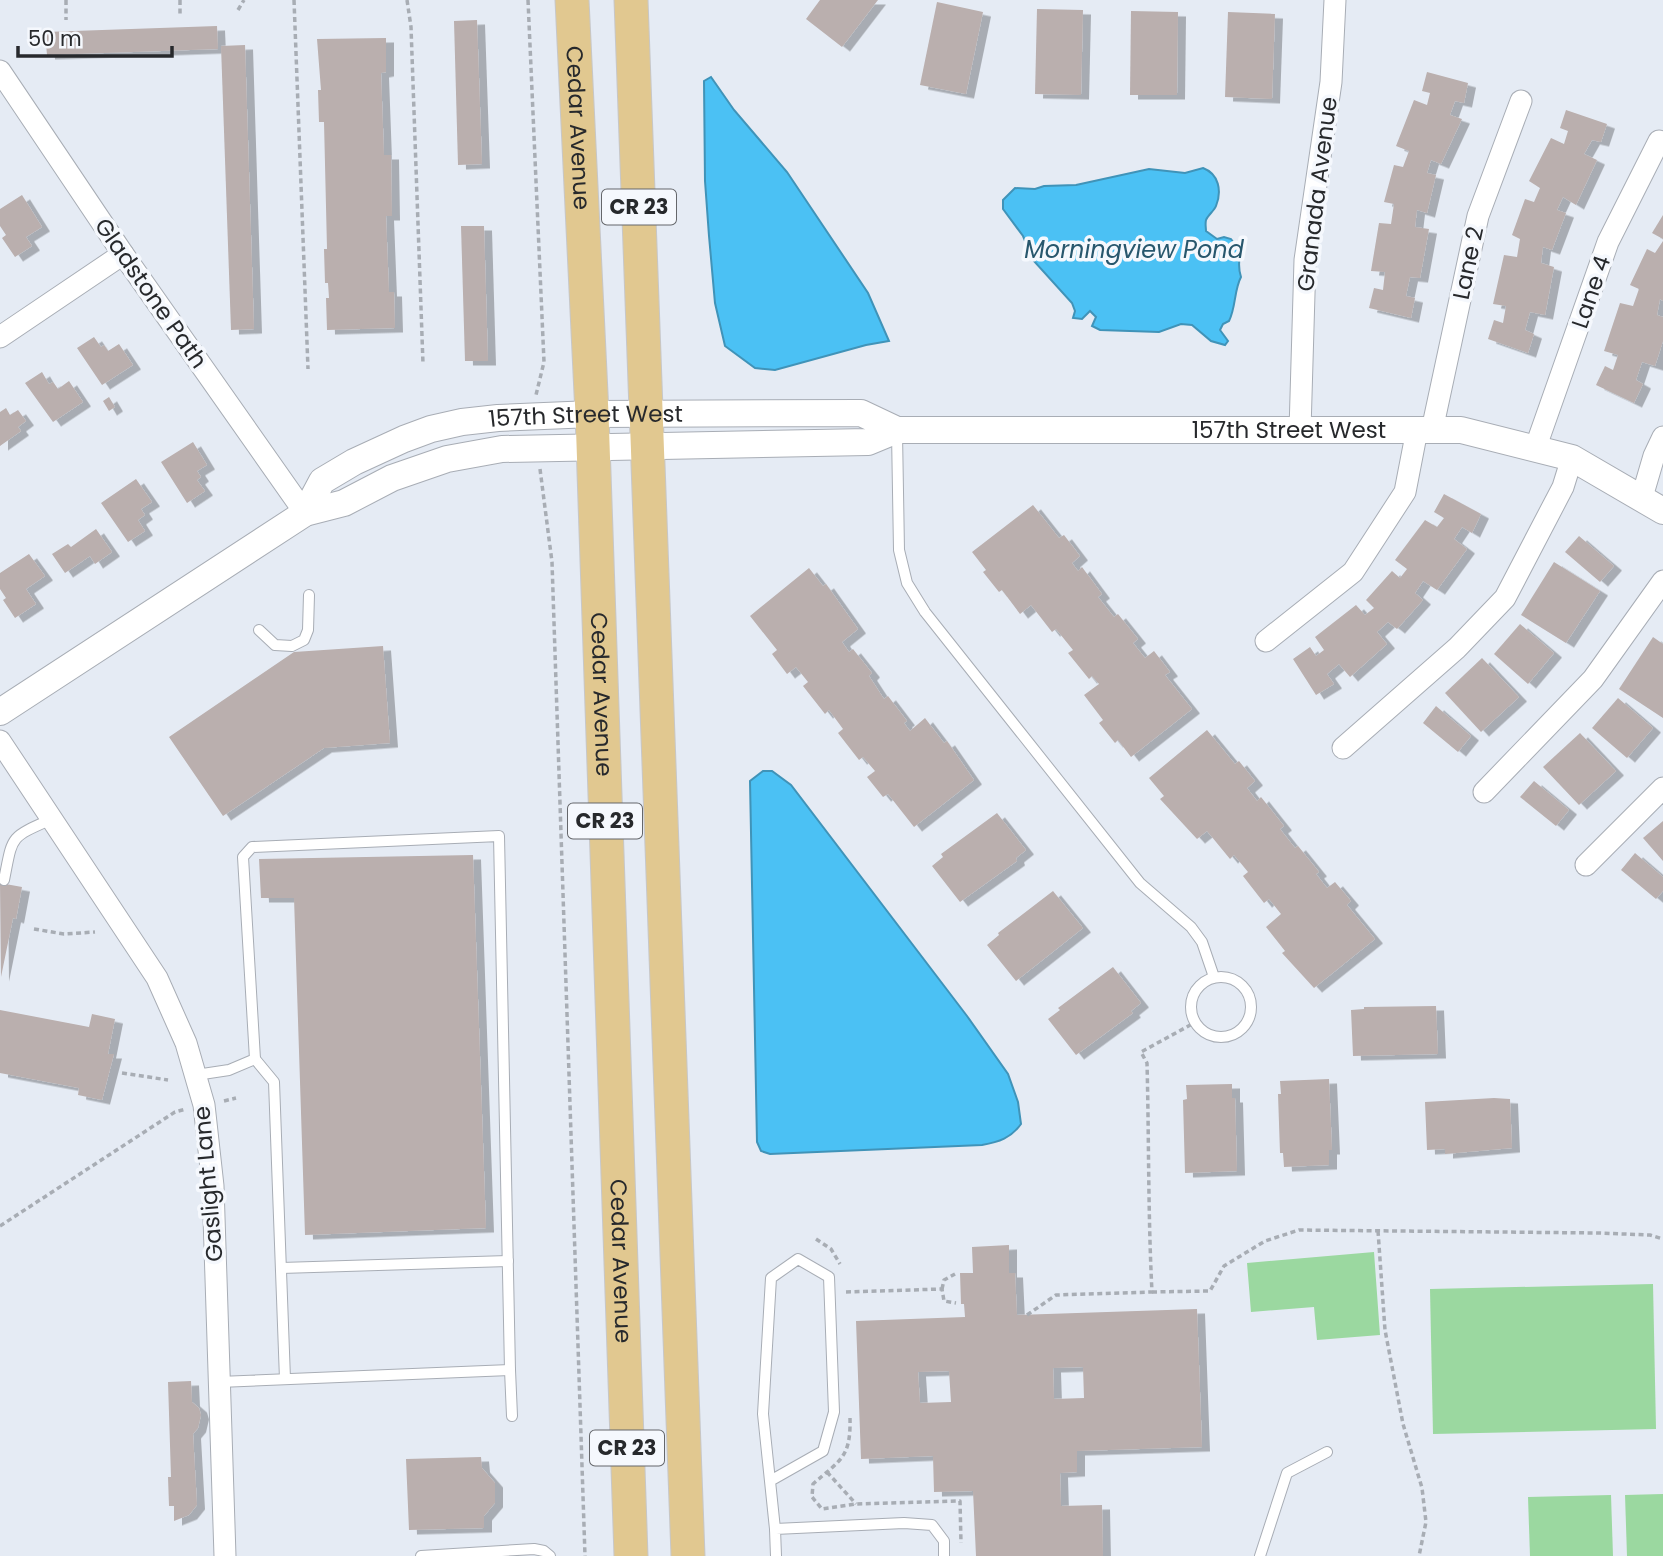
<svg xmlns="http://www.w3.org/2000/svg" width="1663" height="1556" font-family="Poppins,sans-serif">
<style>
.green{fill:#9bd8a0}
.water{fill:#4bc1f4;stroke:#4093b8;stroke-width:2}
.building{fill:#baafae;fill-rule:evenodd;filter:url(#shadow)}
.lines{fill:none;stroke-linecap:round;stroke-linejoin:round}
.service-casing{stroke:#a8adb5;stroke-width:12}
.minor-casing{stroke:#a8adb5;stroke-width:23}
.tertiary-casing{stroke:#a8adb5;stroke-width:28}
.primary-casing{stroke:#c7c7c8;stroke-width:35}
.path{stroke:#a8adb4;stroke-width:3.5;stroke-dasharray:5 3.5;stroke-linecap:butt}
.service{stroke:#fff;stroke-width:10}
.minor{stroke:#fff;stroke-width:21}
.tertiary{stroke:#fff;stroke-width:26}
.primary{stroke:#e1c890;stroke-width:33}
.labels{text-anchor:middle;stroke-width:7;stroke-linejoin:round;paint-order:stroke}
.shield{fill:#f5f8fd;stroke:#65676b;stroke-width:2}
.shield-label{font-size:21px;font-weight:bold;fill:#27292c}
.street-label{font-size:23px;fill:#27292c;stroke:#f5f8fd}
.water-label{font-size:24px;font-style:italic;fill:#28576d;stroke:#f5f8fd}
</style>
<defs>
<filter id="shadow"><feDropShadow dx="8" dy="4.5" stdDeviation="0" flood-color="#0004"/></filter>
</defs>
<rect width="100%" height="100%" fill="#e5ebf4"/>
<!-- green -->
<g class="green">
<path d="M1374 1252 1380 1335 1317 1340 1314 1307 1251 1312 1247 1263Z"/>
<path d="M1653 1284 1656 1429 1433 1434 1430 1289Z"/>
<path d="M1663 1494V1556H1627L1625 1495Z"/>
<path d="M1611 1495 1613 1556H1530L1528 1497Z"/>
</g>
<!-- water -->
<g class="water">
<path d="M711 77 734 110 787 172 868 293 889 341 866 345 775 370 755 368 725 346 715 303 709 236 705 181 704 81Z"/>
<path d="M1203 168C1219 174 1222 191 1216 206 1214 211 1208 215 1206 220 1205 224 1206 228 1206 231L1217 239 1224 237 1231 239C1246 258 1235 259 1241 277 1234 290 1236 307 1229 321L1223 324 1220 330 1228 341 1225 345 1211 341 1192 325 1181 324 1159 332 1100 330 1092 326 1096 317 1090 311 1082 319 1073 318 1075 311 1072 303 1033 260 1023 236 1003 209V200L1015 188 1035 189 1044 186 1076 185 1149 169 1185 173Z"/>
<path d="M763 771H772L791 785 967 1016 1008 1074 1018 1102 1021 1124C1011 1138 999 1142 982 1145L770 1154 761 1151 757 1142 750 781Z"/>
</g>
<!-- building -->
<g class="building">
<path d="M820 0H878L842 47 806 19Z"/>
<path d="M937 2 983 12 966 94 920 85Z"/>
<path d="M1037 9 1083 10 1081 95 1035 94Z"/>
<path d="M1131 11 1178 12 1177 95H1130Z"/>
<path d="M1228 12 1275 14 1272 99 1225 97Z"/>
<path d="M477 20 482 164 458 165 454 21Z"/>
<path d="M217 26 218 49 47 55 45 32Z"/>
<path d="M386 38V72L381 73 384 155H391L392 216H386L389 292H394L395 328 327 330 326 298H329L328 283H325L324 249H327L324 122H319L318 90H321L317 39Z"/>
<path d="M245 45 254 329 231 330 221 46Z"/>
<path d="M1427 72 1468 83 1464 103 1455 101 1450 115 1462 119 1441 164 1431 160 1427 173 1436 175 1427 213 1417 210 1415 227 1429 229 1420 278 1410 277 1406 296 1415 298 1411 318 1369 308 1374 288 1383 290 1385 272 1371 271 1379 223 1391 224 1394 204 1384 202 1394 165 1403 167 1409 151 1396 146 1414 100 1427 105 1430 93 1422 91Z"/>
<path d="M1566 110 1607 124 1601 142 1592 140 1584 154 1597 160 1576 205 1563 197 1557 210 1566 213 1552 250 1543 247 1541 263 1554 267 1545 315 1530 312 1525 330 1534 334 1528 353 1488 339 1494 320 1503 323 1506 306 1493 304 1504 255 1517 257 1520 239 1512 235 1525 199 1534 202 1540 188 1529 181 1551 138 1564 144 1568 131 1560 128Z"/>
<path d="M22 195 42 227 26 237 32 246 15 257 2 238 6 235 0 226V209Z"/>
<path d="M1663 215V239L1652 233Z"/>
<path d="M461 226H484L488 361H465Z"/>
<path d="M1663 241V301L1660 299 1657 315 1663 317V341L1655 366 1642 362 1636 380 1643 384 1634 403 1596 385 1605 366 1613 370 1618 355 1604 351 1620 303 1633 306 1639 289 1630 285 1647 249 1655 253Z"/>
<path d="M94 337 101 347 104 345 108 351 119 344 133 365 102 385 77 348Z"/>
<path d="M42 372 49 384 53 382 58 389 69 381 83 402 53 422 25 383Z"/>
<path d="M109 397 115 407 109 411 103 401Z"/>
<path d="M6 408 10 415 18 410 26 421 18 427 21 431 0 446V412Z"/>
<path d="M193 442 207 465 197 471 201 477 197 480 205 491 187 503 161 462Z"/>
<path d="M136 479 152 502 141 509 145 515 138 520 145 531 128 542 101 503Z"/>
<path d="M1444 494 1481 514 1472 533 1462 527 1454 539 1467 549 1437 590 1423 581 1415 593 1423 600 1397 629 1388 622 1377 632 1387 644 1350 677 1339 664 1327 674 1334 684 1316 695 1293 659 1310 647 1316 656 1324 650 1315 637 1356 605 1365 615 1374 608 1366 600 1392 571 1400 578 1407 569 1395 560 1425 520 1437 527 1444 518 1434 512Z"/>
<path d="M1033 505 1059 538 1064 535 1080 556 1072 563 1078 571 1082 567 1102 594 1098 597 1114 617 1118 614 1138 639 1133 643 1145 658 1154 651 1170 672 1165 675 1192 709 1131 757 1118 740 1115 743 1099 723 1103 720 1084 695 1099 684 1092 676 1089 679 1068 653 1073 650 1056 629 1052 632 1031 605 1020 614 1002 590 999 592 983 572 986 570 972 552Z"/>
<path d="M96 529 112 552 95 564 90 556 65 573 52 554 68 544 71 547Z"/>
<path d="M1579 536 1614 566 1600 582 1565 552Z"/>
<path d="M29 554 45 576 26 589 36 604 15 618 3 600 6 598 0 589V573Z"/>
<path d="M1554 562 1600 591 1566 643 1521 615Z"/>
<path d="M809 568 823 586 826 584 858 629 842 642 849 652 853 649 872 673 869 676 884 699 888 696 907 721 904 723 910 731 925 718 944 743 947 741 974 780 914 827 888 794 883 797 867 777 875 771 863 757 859 760 838 733 843 729 829 710 825 714 803 686 808 682 796 667 787 674 772 654 777 650 750 616Z"/>
<path d="M1520 624 1554 653 1528 684 1494 654Z"/>
<path d="M1653 637 1663 644V718L1619 689Z"/>
<path d="M383 646 390 743 324 748 223 816 169 737 294 652Z"/>
<path d="M1482 658 1519 697 1481 732 1445 693Z"/>
<path d="M1618 698 1653 728 1627 758 1592 728Z"/>
<path d="M1436 706 1471 736 1458 752 1423 723Z"/>
<path d="M1207 730 1235 764 1239 761 1255 781 1247 788 1257 801 1261 797 1284 826 1280 829 1295 848 1298 846 1319 872 1316 874 1327 888 1335 882 1351 901 1347 905 1375 939 1314 988 1282 953 1285 951 1266 927 1281 914 1269 899 1264 903 1243 876 1248 872 1234 855 1230 859 1207 831 1197 839 1160 799 1164 796 1149 778Z"/>
<path d="M1580 733 1616 771 1579 805 1543 767Z"/>
<path d="M1534 781 1569 810 1556 826 1520 797Z"/>
<path d="M997 813 1026 850 1016 858 1017 861 960 902 932 866 943 857 941 854Z"/>
<path d="M1663 821V861L1643 838Z"/>
<path d="M1635 853 1663 877V891L1656 899 1621 870Z"/>
<path d="M473 855 486 1228 305 1235 294 898H261L259 859Z"/>
<path d="M0 883 22 887 16 919 13 918 1 977Z"/>
<path d="M1053 891 1083 928 1016 981 987 945 999 935 998 933Z"/>
<path d="M1113 967 1141 1003 1131 1011 1133 1013 1076 1055 1048 1019 1060 1010 1058 1008Z"/>
<path d="M1436 1006 1438 1054 1353 1056 1351 1010 1364 1009V1007Z"/>
<path d="M0 1010 89 1027 92 1014 115 1019 108 1054H114L102 1100 78 1095 79 1088 0 1073Z"/>
<path d="M1329 1079 1332 1150H1329V1165L1284 1167 1283 1153H1280L1278 1094H1281L1280 1081Z"/>
<path d="M1232 1084V1098H1235L1237 1171 1185 1173 1183 1100 1187 1099 1186 1085Z"/>
<path d="M1494 1098 1510 1099 1512 1148 1445 1154V1149L1427 1150 1425 1102Z"/>
<path d="M1009 1245V1273H1015L1017 1315 1197 1309 1202 1447 1077 1451V1472L1060 1473 1061 1506 1102 1505 1103 1556H976L973 1491 934 1492 933 1456 861 1459 856 1321 965 1317 964 1304H961L960 1273H973L972 1247ZM1083 1367 1084 1398 1054 1399 1053 1368ZM949 1371 951 1402 920 1403 918 1372Z"/>
<path d="M191 1381 192 1402 199 1408 201 1415 198 1428 193 1434 197 1505 189 1515 174 1521V1506H169L168 1477H171L168 1382Z"/>
<path d="M481 1457 482 1468 495 1483V1503L484 1516V1528L409 1530 406 1459Z"/>
</g>
<g class="lines">
<defs>
<g id="service">
<path d="M897 433 899 550 907 583 925 612 1140 883 1191 927 1202 942 1214 977"/>
<path d="M259 630 275 645 292 646 304 640 308 630 309 595"/>
<path d="M4 880C13 835 9 838 52 819"/>
<circle cx="1221" cy="1007" r="30"/>
<path d="M255 1059 274 1082 285 1379"/>
<path d="M196 1075 229 1070 255 1059 243 857 252 847 499 836 510 1370 512 1416"/>
<path d="M281 1268 508 1261"/>
<path d="M219 1382 510 1370"/>
<path d="M770 1481 823 1451 834 1412 829 1277 798 1259 771 1278 763 1414 775 1529"/>
<path d="M421 1556 534 1549 544 1551 550 1556"/>
<path d="M776 1556 775 1529 904 1523 932 1525 944 1541V1556"/>
<path d="M1260 1556 1287 1473 1327 1452"/>
</g>
<g id="minor">
<path d="M0 71 123 254 305 513"/>
<path d="M0 337 123 254"/>
<path d="M1300 430 1305 260 1331 82 1335 0"/>
<path d="M1432 430 1478 216 1521 101"/>
<path d="M1535 449 1608 242 1659 141"/>
<path d="M1642 497 1654 456 1663 437"/>
<path d="M1266 641 1353 572 1405 492 1417 430"/>
<path d="M0 741 157 978 186 1043 204 1105 213 1186 225 1556"/>
<path d="M1343 748 1457 648 1505 598 1563 487 1572 458"/>
<path d="M1484 792 1593 679 1663 581"/>
<path d="M1586 865 1663 788"/>
</g>
<g id="tertiary">
<path id="s1" d="M305 513 322 481 354 462 404 439 431 429 462 422 498 418 592 414 861 413 897 430"/>
<path id="s2" d="M0 712 305 513 344 503 392 478 447 459 502 449 868 442 897 430H1461L1572 458 1663 511"/>
</g>
<g id="primary">
<path id="s3" d="M572 0 592 414 631 1556"/>
<path d="M631 0 688 1556"/>
</g>
</defs>
<!-- service casing -->
<use href="#service" class="service-casing"/>
<!-- minor casing -->
<use href="#minor" class="minor-casing"/>
<!-- tertiary casing -->
<use href="#tertiary" class="tertiary-casing"/>
<!-- primary casing -->
<use href="#primary" class="primary-casing"/>
<!-- path -->
<g class="path">
<path d="M66 0V20"/>
<path d="M180 0V15"/>
<path d="M294 0 308 369"/>
<path d="M407 0 411 27 423 364"/>
<path d="M528 0 544 362 536 395"/>
<path d="M238 10 244 0"/>
<path d="M540 469 552 562 585 1556"/>
<path d="M34 929 64 934 95 932"/>
<path d="M122 1073 168 1080"/>
<path d="M224 1101 236 1098"/>
<path d="M0 1226 175 1112 186 1109"/>
<path d="M1378 1231 1385 1330 1403 1424 1422 1488 1426 1522 1419 1556"/>
<path d="M816 1239 831 1249 840 1264"/>
<path d="M942 1289 944 1280 955 1274"/>
<path d="M846 1292 942 1289 944 1301 956 1303"/>
<path d="M1152 1292 1210 1291 1224 1266 1265 1241 1299 1230 1599 1233 1650 1235 1663 1239"/>
<path d="M1027 1315 1056 1295 1152 1292C1148 1215 1149 1139 1147 1063L1141 1052 1194 1023"/>
<path d="M850 1418C851 1458 840 1460 813 1484L812 1497 822 1509 856 1504 960 1501 961 1543"/>
<path d="M827 1472 856 1504"/>
</g>
<!-- service -->
<use href="#service" class="service"/>
<!-- minor -->
<use href="#minor" class="minor"/>
<!-- tertiary -->
<use href="#tertiary" class="tertiary"/>
<!-- primary -->
<use href="#primary" class="primary"/>
</g>
<g class="labels">
<!-- shield labels -->
<g class="shield">
<rect x="602" y="189.5" width="74" height="35" rx="5"/>
<rect x="568" y="803.5" width="74" height="35" rx="5"/>
<rect x="590" y="1430.5" width="74" height="35" rx="5"/>
</g>
<g class="shield-label">
<text x="639" y="214">CR 23</text>
<text x="605" y="828">CR 23</text>
<text x="627" y="1455">CR 23</text>
</g>
<!-- street labels -->
<g class="street-label">
<text dy="8" stroke="none"><textPath href="#s3" startOffset="128">Cedar Avenue</textPath></text>
<text transform="translate(1317 194) rotate(-83)" y="8">Granada Avenue</text>
<text transform="translate(1468 263) rotate(-78)" y="8">Lane 2</text>
<text transform="translate(1591 292) rotate(-71)" y="8">Lane 4</text>
<text transform="translate(151 293) rotate(55)" y="8">Gladstone Path</text>
<text dy="8" stroke="none"><textPath href="#s1" startOffset="313">157th Street West</textPath></text>
<text dy="8" stroke="none"><textPath href="#s2" startOffset="1362">157th Street West</textPath></text>
<text dy="8" stroke="none"><textPath href="#s3" startOffset="695">Cedar Avenue</textPath></text>
<text transform="translate(208 1184) rotate(-95)" y="8">Gaslight Lane</text>
<text dy="8" stroke="none"><textPath href="#s3" startOffset="1262">Cedar Avenue</textPath></text>
</g>
<!-- water labels -->
<g class="water-label">
<text x="1134" y="258">Morningview Pond</text>
</g>
</g>
<!-- scale -->
<path d="M18 46v10h154v-10" fill="none" stroke="#27292c" stroke-width="3.5"/>
<text x="28" y="46" font-size="21" fill="#27292c" stroke="#f5f8fd" stroke-width="5" paint-order="stroke">50 m</text>
</svg>
